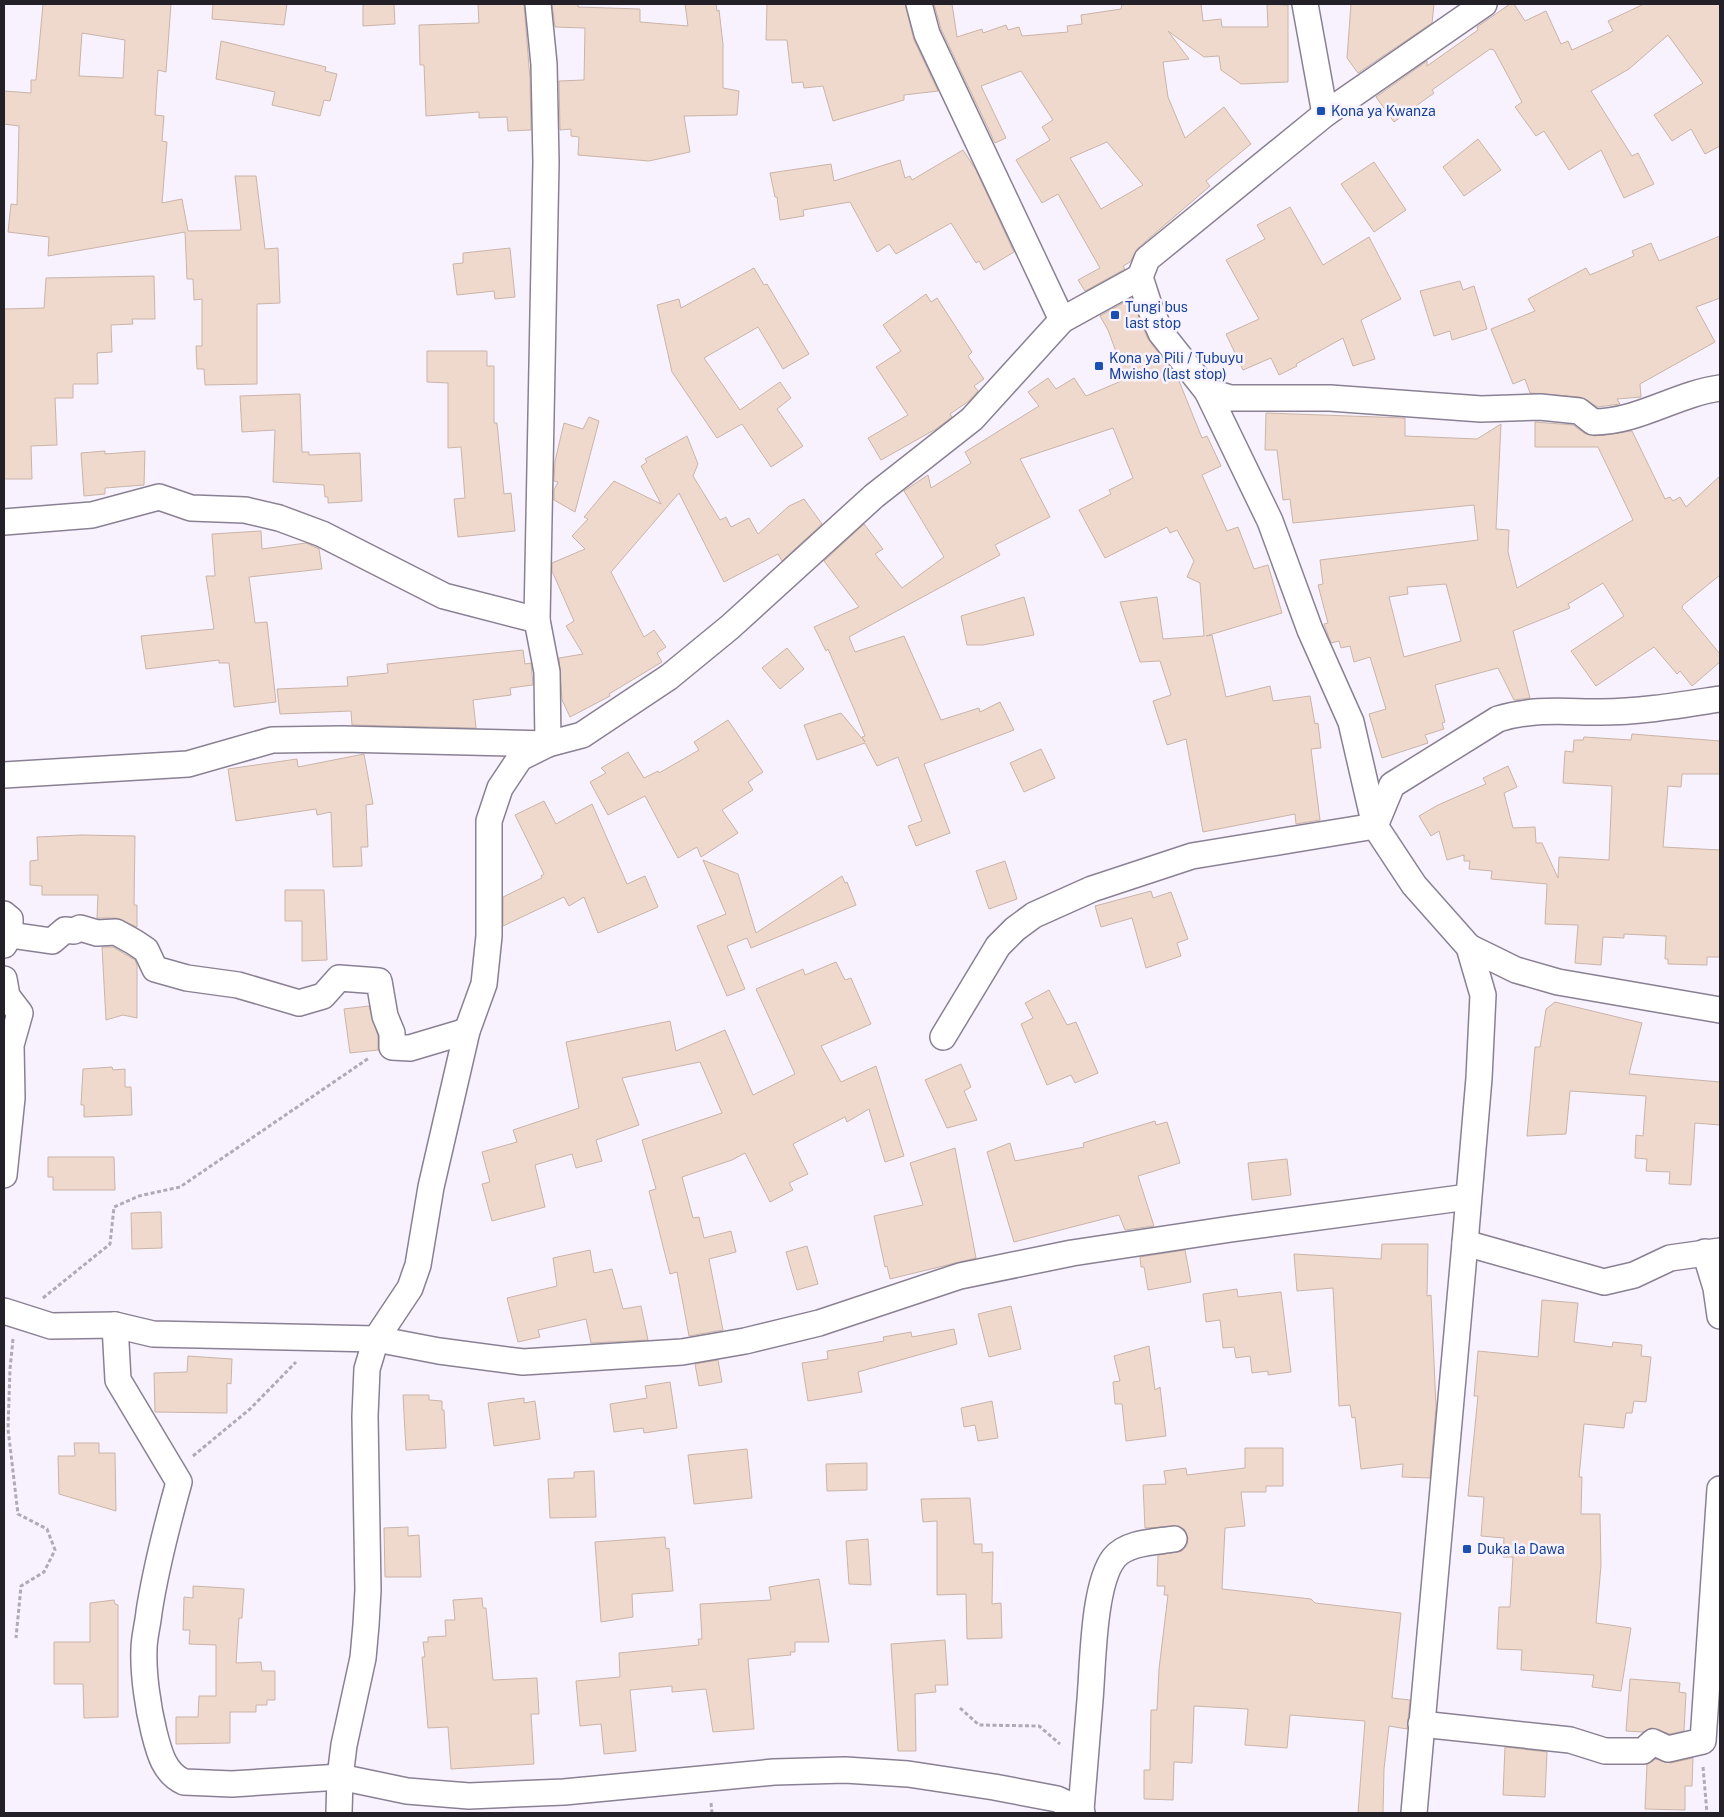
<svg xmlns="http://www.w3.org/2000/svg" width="1724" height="1817" font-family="'Public Sans',sans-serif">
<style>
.building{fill:#efd9cc;stroke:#cab4a8;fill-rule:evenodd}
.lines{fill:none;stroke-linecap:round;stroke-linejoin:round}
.street-casing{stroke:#8a8093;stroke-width:28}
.path{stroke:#afaab5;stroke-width:3;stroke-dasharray:4 2.5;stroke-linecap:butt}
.street{stroke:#fff;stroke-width:25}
.transit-dot{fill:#1a4fb4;stroke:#f8f2ff;stroke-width:2}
.labels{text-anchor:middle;stroke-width:5;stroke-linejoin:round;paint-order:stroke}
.transit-label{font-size:14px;fill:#164399;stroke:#f8f2ff;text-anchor:start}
</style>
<rect width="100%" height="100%" fill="#f8f2ff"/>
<!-- building -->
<g class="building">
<path d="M43 4H171L166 72 158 70 155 115 164 116 162 141 167 142 162 203 182 199 188 231 241 230 235 176H256L265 249 278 248 280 303 257 304V384L205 385 204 369H197L196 346H202V299L194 300 193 279H187L185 232 48 256 49 237 8 232 11 204 17 205 19 126 4 124V91L31 93V80H36ZM82 33 125 40 123 78 79 76Z"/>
<path d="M213 4H287L284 25 212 19Z"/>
<path d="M363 4H394L395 24 363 26Z"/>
<path d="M478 4H524L530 79 531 130 508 131 507 117 479 118V112L426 116 424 65H420L419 25 479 23Z"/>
<path d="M552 4H578V7L640 9V22L688 26 685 4H716L717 11 719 10 723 44V88L739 91 737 115 684 116 690 152 649 161 578 155 579 137 571 136V129L560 130 559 81 584 80 585 28 555 27Z"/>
<path d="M767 4H905L914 40 938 91 904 95V100L833 121 823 86 804 88 803 82 792 83 787 40H766Z"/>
<path d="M934 4H952L957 37 982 29 983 33 1006 25 1008 30 1019 27 1022 36 1068 32 1067 26 1082 24 1081 15 1121 9 1122 4H1201L1203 21 1221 19 1222 27H1268L1267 4 1288 5V82L1241 84 1221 70 1219 56 1204 57 1168 31 1189 59 1163 62 1168 97 1185 138 1224 107 1251 144 1206 181 1210 186 1138 248 1130 262 1123 266 1125 269 1085 291 1078 280 1100 268 1058 194 1042 203 1016 160 1050 140 1042 127 1053 120 1021 71 981 86 1006 138 995 143 941 29ZM1107 142 1143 185 1101 209 1070 158Z"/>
<path d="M1351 4H1434L1432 23 1358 73 1347 58Z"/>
<path d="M1510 4H1514L1525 21 1546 11 1561 44 1568 41 1572 50 1613 31 1608 21 1644 4H1720V146L1705 154 1691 129 1672 141 1654 115 1703 83 1668 35 1629 69 1591 91 1632 156 1638 153 1654 184 1624 198 1601 150 1569 170 1544 131 1536 136 1515 107 1522 102 1494 50 1490 49 1432 90 1434 93 1394 122 1376 97 1427 61V66L1478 30 1477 27Z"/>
<path d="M221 41 326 67 325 71 337 74 330 101 324 100 320 116 272 105 275 92 216 79Z"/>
<path d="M1478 139 1501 170 1464 196 1443 167Z"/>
<path d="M963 150 976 170 1014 252 984 270 979 261 976 263 951 223 896 254 889 244 877 252 850 202 803 210 804 216 780 220 777 197H775L770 173 831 164 834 181 900 160 905 178 910 176 912 180Z"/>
<path d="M1374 162 1406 210 1374 232 1341 184Z"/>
<path d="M1290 207 1323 265 1369 237 1401 299 1361 320 1375 359 1353 366 1343 338 1296 364 1297 366 1279 375 1271 358 1243 370 1226 334 1259 319 1226 260 1265 239 1257 225Z"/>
<path d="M1720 236V298L1696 307 1715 342 1640 384 1641 397 1617 399 1620 404 1598 407 1580 397 1530 393 1525 379 1513 384 1491 329 1535 311 1528 299 1586 268 1590 275 1634 256 1632 251 1651 243 1659 261Z"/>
<path d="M510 248 515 297 495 299 494 291 457 295 453 264 463 263V253Z"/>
<path d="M754 268 764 285 767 284 809 354 783 369 758 327 704 358 740 410 780 382 791 398 777 409 803 446 771 467 742 424 717 438 672 372 657 305 679 299 681 308Z"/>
<path d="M154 276 155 319H132L133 324 111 325 112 352 97 353 98 384H73V398H55L57 445 31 446 32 479H4V309L44 308 46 278Z"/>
<path d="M1460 281 1463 290 1474 286 1487 329 1452 340 1450 331 1434 336 1420 291Z"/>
<path d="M926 294 931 302 937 298 972 352 968 356 984 379 974 386 978 391 969 401 950 414 952 417 936 429 881 460 868 438 908 415 876 367 901 351 883 325Z"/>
<path d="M1132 298 1148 339 1177 376 1202 438 1207 436 1221 466 1202 475 1227 531 1238 527 1254 569 1268 565 1282 613 1206 636 1212 635 1226 697 1270 686 1273 701 1310 696 1315 724 1318 723 1321 748 1311 749 1320 820 1296 824 1295 814 1203 832 1186 739 1167 745 1153 701 1171 695 1160 661 1140 662 1120 602 1157 597 1163 639 1204 636 1200 583 1187 577 1194 561 1177 530 1170 533 1167 527 1105 558 1079 510 1111 494 1109 490 1133 478 1113 428 1020 459 1050 517 995 545 1000 555 849 637 855 652 904 636 941 720 979 708 980 712 1000 702 1014 730 924 764 950 833 916 846 908 826 922 821 898 757 877 766 865 743 817 760 804 725 841 713 865 742 862 737 865 736 854 709 828 649 826 651 814 627 859 607 824 561 864 524 883 549 875 554 902 588 944 557 904 491 928 475 931 488 971 463 965 452 1039 406 1028 392 1048 378 1056 389 1074 378 1086 396 1126 379 1108 330 1100 316Z"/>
<path d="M427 351H487V366H494V423H497L504 494 511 493 515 531 458 537 454 499 465 498 461 447 448 448V383L427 382Z"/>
<path d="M300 394 302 452H309V455L360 453 362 501 328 503V497H325L324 485 273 482 275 430 242 432 240 396Z"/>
<path d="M1266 413 1405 418V436L1477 439 1501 424 1496 529 1509 530 1508 552 1517 588 1633 520 1598 447H1535V422L1573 425 1584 433 1594 436 1632 431 1665 499 1670 497 1673 501 1680 497 1686 507 1720 476V575L1683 605 1682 608 1720 654V662L1692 686 1680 671 1677 674 1654 647 1596 686 1571 651 1624 616 1603 583 1568 604 1570 608 1513 631 1530 698 1514 700 1498 668 1435 685 1445 722 1442 723 1444 729 1425 735 1428 743 1382 758 1369 714 1386 709 1370 657 1354 662 1350 646 1341 648 1339 641 1331 643 1324 624 1328 623 1318 585 1323 584 1320 560 1478 540 1474 505 1293 523 1290 499 1283 500 1277 450H1265ZM1446 584 1461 641 1404 657 1389 597 1408 594 1407 587Z"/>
<path d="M589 417 599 421 575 512 554 500V490L558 482 554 481 555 461 564 423 583 429Z"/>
<path d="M687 436 698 464 693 476 720 520 726 517 731 527 749 518 758 534 789 506 804 499 822 524 782 561 778 554 724 582 679 493 611 572 644 637 654 630 666 647 657 653 662 662 609 694 610 696 570 717 562 700 559 658 583 654 566 626 574 621 552 571V563L585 549 572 536 588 519 584 517 614 481 661 504 641 466 647 462 645 459Z"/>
<path d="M105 451V454L145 451 144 485 105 488V494L84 496 81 453Z"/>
<path d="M261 531 262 549 306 543 319 549 322 569 249 577 255 623 267 622 276 702 234 707 229 663H219V660L146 669 141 636 214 629 206 576H215L212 534Z"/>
<path d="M1024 597 1034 635 983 645H967L961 616Z"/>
<path d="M787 648 804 669 780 689 762 668Z"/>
<path d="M523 650 525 664 531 663 533 685 510 688 511 695 473 700 476 728 352 725 351 711 280 714 277 689 348 686 347 677 388 673 387 664Z"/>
<path d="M728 720 763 772 748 782 753 790 722 810 738 833 701 857 697 847 678 858 645 796 608 815 590 782 606 773 601 768 628 752 644 778 658 771 659 773 699 750 694 742Z"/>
<path d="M1632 734 1720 741V774H1682L1681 787 1668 786 1663 847 1720 850V957H1707V965L1668 964V959H1665L1666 936 1624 934V938L1603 937 1601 965 1575 963 1578 925 1545 924 1547 884 1491 879 1492 871 1469 869 1470 861H1464V855L1447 860 1439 831 1431 836 1419 816 1438 805 1486 784 1483 778 1508 766 1517 787 1504 793 1513 828 1535 827 1536 843H1542L1558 878 1559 857 1609 860 1612 786 1563 783 1565 751 1573 752 1574 740H1583L1584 737 1631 740Z"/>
<path d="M1041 749 1055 778 1024 792 1010 763Z"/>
<path d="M364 754 373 804 366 805 368 847H361L362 866 333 867 331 812 317 815 316 809 236 821 228 769 297 759 298 767Z"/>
<path d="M544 801 556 824 592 804 627 884 645 876 658 907 598 933 584 897 569 906 564 897 503 926V897L542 878 541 876 544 874 515 815Z"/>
<path d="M81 835 135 836 134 905H137V927L116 918H97L98 895H42V886L30 885V861L38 860 37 837Z"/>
<path d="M703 860 738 874 756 933 842 876 845 883 847 882 856 905 751 948 747 938 727 946 745 989 727 996 697 926 726 914Z"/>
<path d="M1005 861 1017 899 989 909 976 871Z"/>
<path d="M285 890H324L327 960 302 961V921H285Z"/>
<path d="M1151 891 1153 898 1171 892 1188 939 1177 943 1181 956 1146 968 1132 918 1101 927 1095 906Z"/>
<path d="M102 947H113L135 960 137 965V1018L123 1015 106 1020Z"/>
<path d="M836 962 845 980 851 978 871 1024 821 1046 841 1082 876 1066 904 1156 885 1162 869 1109 847 1122 845 1117 793 1144 808 1174 789 1183 793 1190 770 1202 745 1153 732 1160 682 1177 693 1218 699 1217 704 1238 731 1231 736 1252 709 1259 723 1330 689 1336 677 1272 670 1274 649 1191 656 1189 642 1140 722 1113 700 1062 622 1078 639 1125 596 1140 602 1161 576 1168 572 1154 535 1165 545 1207 492 1221 482 1184 490 1182 482 1152 517 1142 513 1130 579 1108 566 1042 670 1021 676 1051 725 1030 753 1095 795 1074 756 989 803 969 805 975Z"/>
<path d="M1049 990 1067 1025 1076 1022 1098 1073 1075 1083 1071 1075 1047 1085 1021 1024 1033 1018 1025 1003Z"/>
<path d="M1555 1002 1642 1023 1629 1074 1720 1082V1125L1695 1123 1691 1185 1669 1184 1670 1172 1646 1171 1647 1159 1635 1158 1636 1135 1643 1136 1646 1096 1570 1091 1566 1134 1527 1136 1535 1047H1540L1546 1009Z"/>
<path d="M369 1006 378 1036V1050L350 1053 344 1009Z"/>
<path d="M961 1064 971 1087 964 1091 977 1120 947 1128 925 1080Z"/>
<path d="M112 1067 113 1070 125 1069V1087H131L132 1115 84 1117V1105H81L83 1069Z"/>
<path d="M1155 1121 1156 1125 1167 1122 1180 1163 1138 1176 1154 1226 1125 1230 1119 1215 1014 1242 987 1152 1010 1143 1015 1161 1084 1147 1083 1143Z"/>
<path d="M955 1148 976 1258 890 1279 887 1266 885 1267 874 1216 923 1205 910 1163Z"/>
<path d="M48 1157H114L115 1190H53V1177H48Z"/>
<path d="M1287 1159 1291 1195 1252 1200 1248 1163Z"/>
<path d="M161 1212 162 1248 132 1249 131 1213Z"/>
<path d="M1382 1244H1428L1427 1296 1431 1295 1436 1407 1430 1478 1402 1477 1403 1464 1361 1469 1355 1417 1352 1418 1350 1405 1339 1406 1333 1288 1297 1291 1294 1254 1381 1259Z"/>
<path d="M807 1246 818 1284 797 1290 786 1252Z"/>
<path d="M590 1250 594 1273 612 1269 623 1309 641 1306 648 1340 591 1343 586 1319 538 1330 540 1337 518 1342 507 1298 557 1286 553 1258Z"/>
<path d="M1185 1250 1191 1282 1148 1290 1144 1267H1141L1140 1257Z"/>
<path d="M1237 1289 1238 1297 1281 1292 1291 1372 1268 1375V1371L1252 1373 1250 1356 1236 1358 1234 1347 1223 1348 1220 1320 1206 1322 1203 1294Z"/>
<path d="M1542 1300 1578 1303 1574 1342 1612 1347 1613 1342 1642 1345 1641 1356 1651 1357 1646 1402 1634 1401 1632 1413H1626L1624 1428 1584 1424 1579 1477H1582L1581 1514H1600L1601 1565 1596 1623 1631 1628 1621 1691 1592 1687 1594 1675 1521 1670 1522 1650 1497 1649 1499 1607H1510L1513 1557H1503L1504 1538 1481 1536 1484 1497 1468 1496 1478 1396H1474L1478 1351 1538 1357Z"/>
<path d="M1011 1306 1021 1349 989 1357 978 1314Z"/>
<path d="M954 1329 957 1344 858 1372 862 1392 808 1401 802 1363 828 1359 827 1351 884 1341 883 1337 911 1332 912 1337Z"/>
<path d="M1149 1346 1155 1390 1160 1387 1166 1436 1126 1441 1122 1404H1115L1113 1382 1120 1381 1114 1356Z"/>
<path d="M188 1356 232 1359 231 1384 227 1383V1413L155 1412 154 1373 187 1372Z"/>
<path d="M718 1360 722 1382 699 1386 695 1364Z"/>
<path d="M670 1382 677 1428 644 1433 643 1428 614 1432 610 1404 647 1398 645 1386Z"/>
<path d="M403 1395H429V1400L442 1401V1410H444L446 1448 406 1450Z"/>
<path d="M524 1398V1403L535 1401 540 1439 494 1446 488 1403Z"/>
<path d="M992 1401 998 1438 978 1441 975 1425 964 1427 961 1408Z"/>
<path d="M74 1443H99V1453H115L116 1511 59 1494 58 1456H75Z"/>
<path d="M1245 1448H1283V1486H1266V1492H1241L1245 1526 1225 1528 1222 1589 1311 1599 1315 1603 1401 1613 1392 1698 1410 1700 1407 1729 1389 1726 1384 1769 1383 1813H1358L1365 1721 1290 1715 1287 1748 1245 1745 1248 1709 1194 1706 1192 1763 1174 1762 1173 1800 1144 1799V1770H1150L1151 1710H1157L1159 1669 1168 1595H1164L1165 1586H1157L1158 1555 1182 1551 1187 1545 1188 1538 1185 1530 1179 1526 1145 1528 1143 1485 1166 1484 1164 1471 1186 1468 1187 1475 1245 1468Z"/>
<path d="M747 1449 752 1498 694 1504 688 1455Z"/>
<path d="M867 1463V1490L827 1491 826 1464Z"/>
<path d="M594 1471 596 1517 550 1518 548 1479 574 1478V1472Z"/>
<path d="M970 1498 974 1544H982V1553L993 1552 992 1604 1001 1603 1002 1638 967 1639 966 1594 937 1595V1521L923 1522 921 1499Z"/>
<path d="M408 1527V1536L419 1535 421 1577H385L384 1528Z"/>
<path d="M665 1537 666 1549 669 1548 673 1591 632 1594 633 1617 601 1622 595 1542Z"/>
<path d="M868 1539 871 1585 849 1584 846 1541Z"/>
<path d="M819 1579 829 1642H795V1652H790L791 1655 748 1659 754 1729 713 1732 706 1689 672 1692V1686L630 1690 636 1751 604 1754 601 1724 580 1726 576 1681 620 1677 619 1653 699 1645 698 1639H702L700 1604 771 1600 769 1587Z"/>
<path d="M193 1586 244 1589 242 1618H239L236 1663 261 1662 262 1671H275V1700H267V1705H256V1712H230V1743L176 1744V1717H198L199 1696H216V1645L189 1644 190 1630H183L184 1597 193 1598Z"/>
<path d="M482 1598 483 1608H486L493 1680 537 1678 539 1714H531L534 1764 451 1769 448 1727 428 1728 422 1657H425L423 1642H428V1637L446 1636 445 1620H455L453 1600Z"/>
<path d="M114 1600 115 1604 118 1605V1717L84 1718 83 1684H54V1642H90V1603Z"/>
<path d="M945 1640 948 1685H935L936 1692 915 1694 916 1751H898L891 1644Z"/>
<path d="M1630 1679 1680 1683 1679 1692 1686 1693 1684 1731 1670 1734 1651 1728 1643 1732 1626 1731Z"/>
<path d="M1505 1747 1547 1752 1545 1797 1503 1795Z"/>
<path d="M1693 1758 1692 1786H1685V1810L1645 1809 1647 1764 1656 1759 1671 1763Z"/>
</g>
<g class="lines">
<defs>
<g id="street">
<path d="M919 4 927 34 1062 320"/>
<path d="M1305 4 1325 114 1147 259 1140 277 1150 308 1161 333 1207 391 1270 521 1310 630 1351 722 1375 826 1414 885 1469 947 1483 995 1479 1078 1465 1243 1414 1813"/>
<path d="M1325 114 1484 4"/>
<path d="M1207 391 1230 398H1330L1481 409 1540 407 1579 411 1593 422C1639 422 1676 394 1720 388"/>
<path d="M4 522 92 515 159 497 191 508 245 510 279 518 322 534 444 596 537 620"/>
<path d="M4 775 188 764 272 740 342 739 548 744 547 672 537 620 546 162 544 64 538 4"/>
<path d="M4 914 10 919V935L4 945"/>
<path d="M10 935 52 941 65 930 74 931 80 928 97 933 116 932 134 942 146 950 155 969 187 978 238 985 299 1003 323 996 339 978 379 981 385 1016 392 1033V1047L410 1048 467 1031"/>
<path d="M1469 947 1516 970 1558 982 1720 1010"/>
<path d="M4 979 7 996 20 1013 11 1045 12 1098 4 1175"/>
<path d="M943 1037 998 946 1015 929 1034 915 1092 889 1192 856 1375 826 1392 785 1498 719C1533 708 1565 712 1601 712 1641 712 1681 705 1720 699"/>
<path d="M1465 1243 1604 1282 1634 1275 1670 1258 1720 1251"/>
<path d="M1705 1252 1716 1288 1720 1316"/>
<path d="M4 1311 51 1326 115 1325 153 1334 376 1339 439 1351 523 1362 682 1352 745 1341 819 1323 960 1276 1072 1253 1231 1229 1468 1197"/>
<path d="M115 1325 118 1380 179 1482C167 1525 156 1567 149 1612 148 1624 144 1637 144 1649 143 1674 148 1708 154 1732 159 1752 164 1773 184 1782L232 1784 340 1777 407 1791 469 1796 564 1792 774 1772 845 1770 908 1774 994 1787 1057 1799 1081 1810 1082 1813"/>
<path d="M1421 1724 1570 1740 1605 1751H1643L1653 1742 1668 1749 1703 1741 1720 1489"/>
<path d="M1081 1810C1084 1773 1087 1736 1090 1700 1093 1665 1093 1585 1114 1558 1127 1542 1155 1542 1174 1539"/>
<path d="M339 1813 340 1777 344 1745 363 1658 366 1625 368 1590 365 1416 367 1369 376 1339 410 1288 418 1265 431 1187 467 1031 484 984 489 936V821L500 788 520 758 548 744 582 735 669 677 730 627 874 496 972 419 1062 320 1140 277"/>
</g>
</defs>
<!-- street casing -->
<use href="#street" class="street-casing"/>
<!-- path -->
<g class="path">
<path d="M43 1298 110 1244 114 1207 139 1196 180 1187 369 1058"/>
<path d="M13 1339 10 1369 8 1429 18 1514 47 1529 55 1550 44 1572 21 1586 16 1638"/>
<path d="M193 1456 250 1409 296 1362"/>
<path d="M960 1708 979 1725 1039 1726 1060 1744"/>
<path d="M1703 1767 1707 1813"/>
<path d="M711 1803 712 1813"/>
</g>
<!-- street -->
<use href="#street" class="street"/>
</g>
<!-- markers -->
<g class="transit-dot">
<rect x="1316" y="106" width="10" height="10" rx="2.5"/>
<rect x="1110" y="310" width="10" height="10" rx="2.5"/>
<rect x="1094" y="361" width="10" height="10" rx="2.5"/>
<rect x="1462" y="1544" width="10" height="10" rx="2.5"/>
</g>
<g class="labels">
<!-- transit labels -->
<g class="transit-label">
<text x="1331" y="116">Kona ya Kwanza</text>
<text x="1125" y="312">Tungi bus<tspan x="1125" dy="16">last stop</tspan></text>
<text x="1109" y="363">Kona ya Pili / Tubuyu<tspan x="1109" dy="16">Mwisho (last stop)</tspan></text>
<text x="1477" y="1554">Duka la Dawa</text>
</g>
</g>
<!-- border -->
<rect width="1724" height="1817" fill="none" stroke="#242028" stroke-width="10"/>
</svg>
